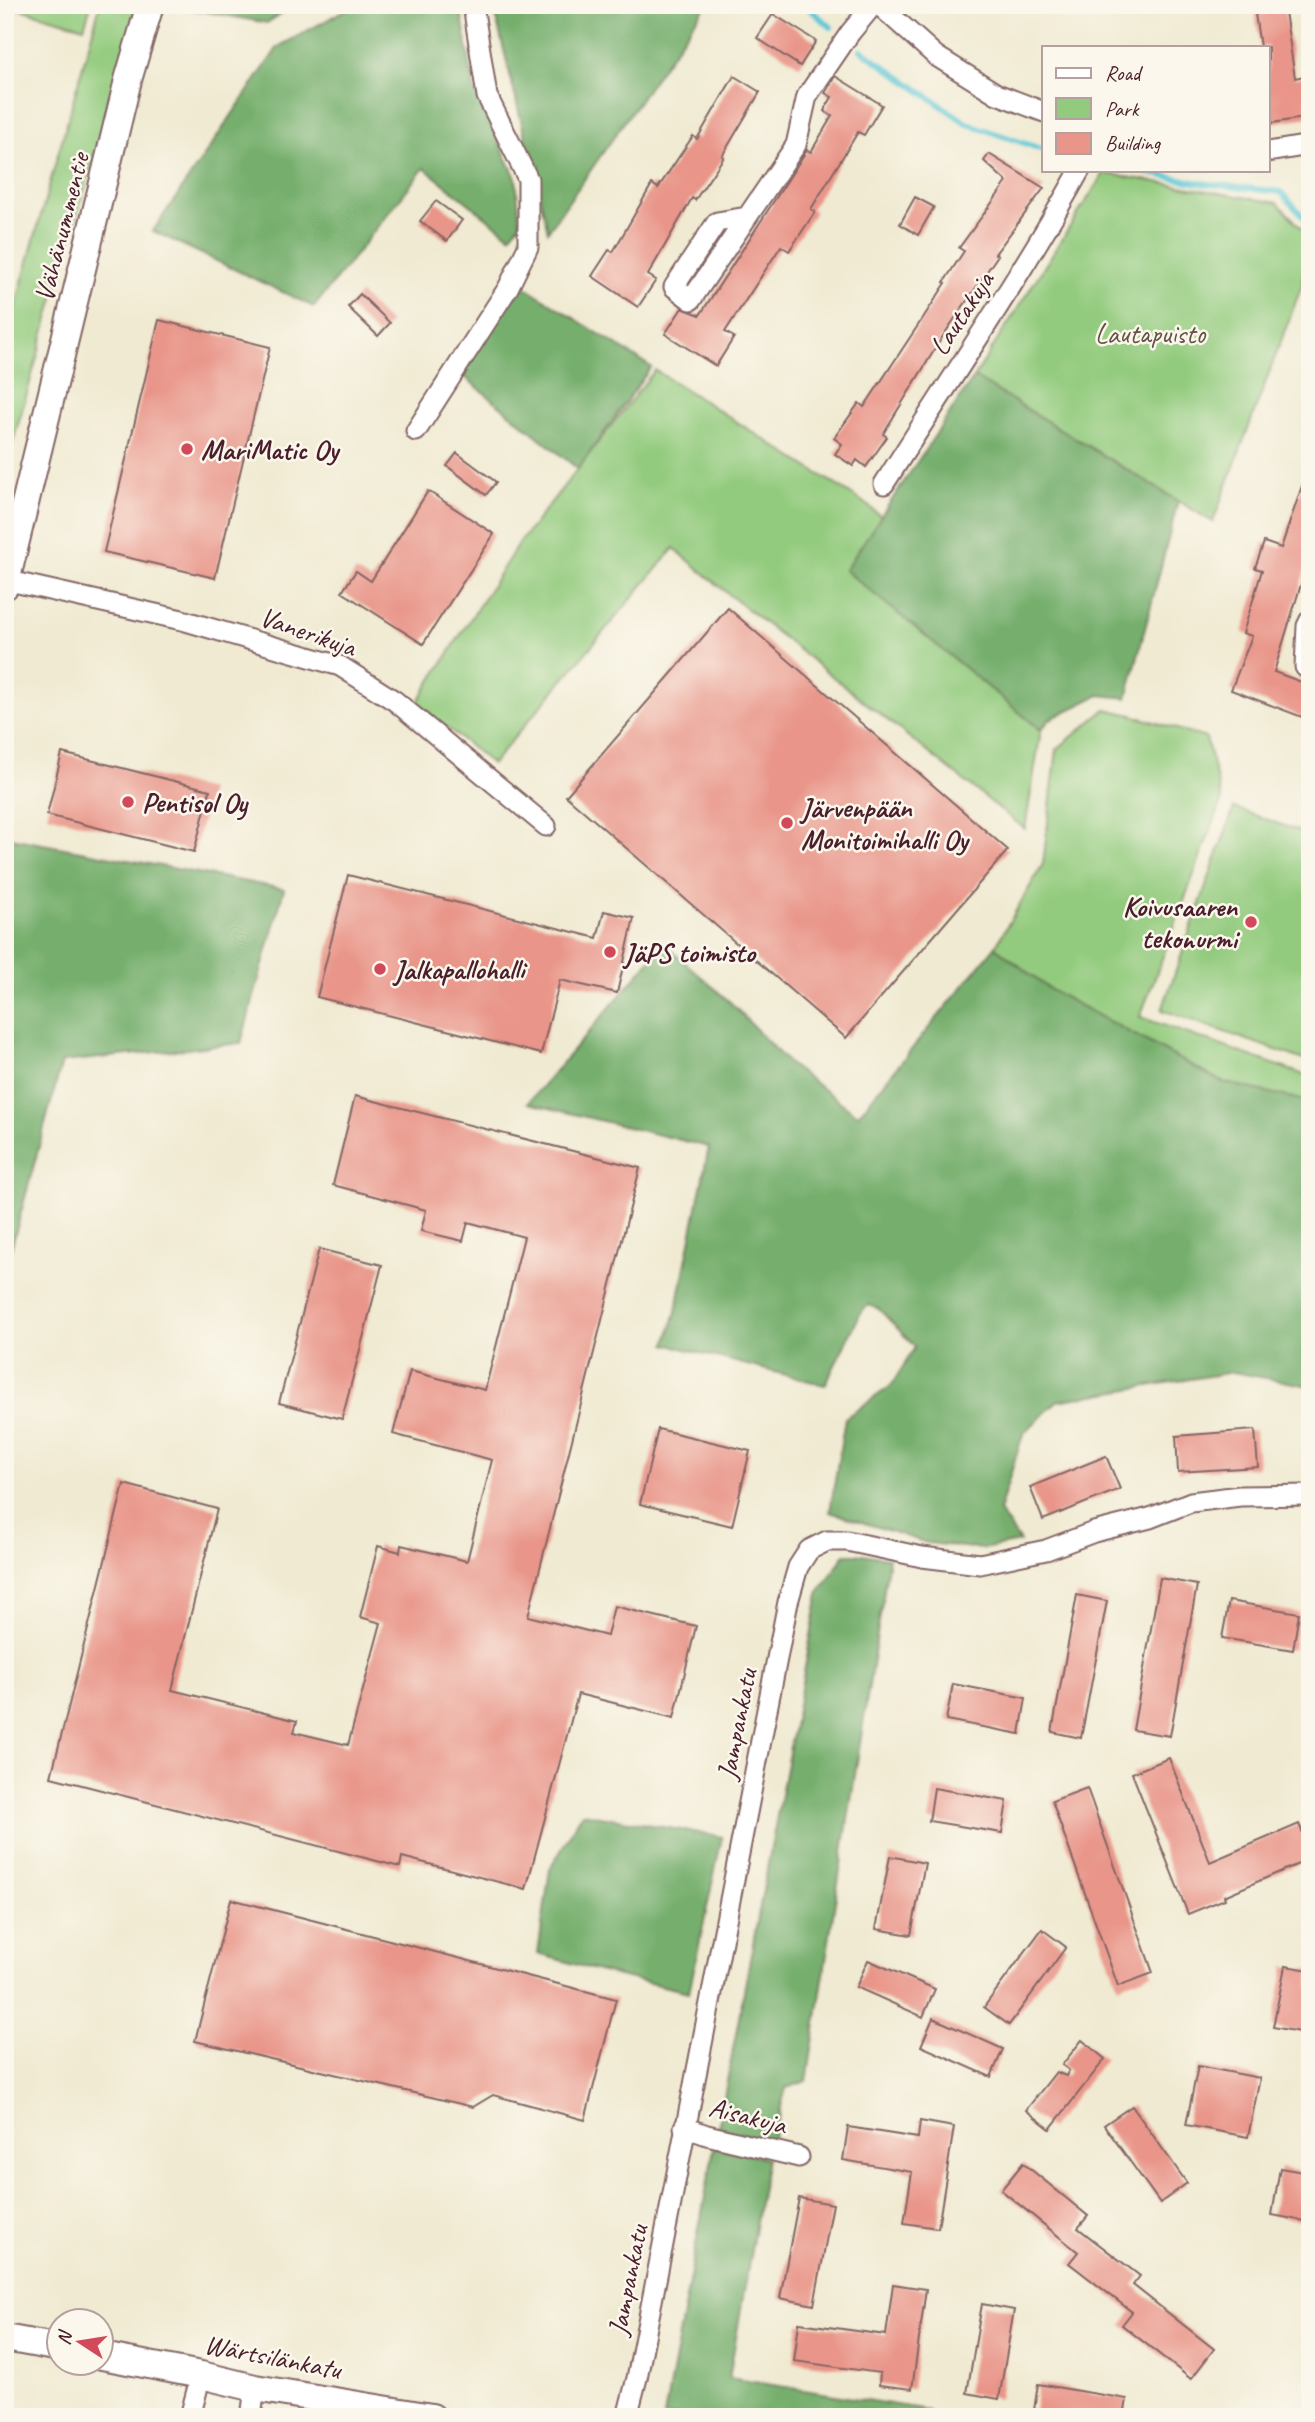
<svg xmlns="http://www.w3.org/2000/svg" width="1315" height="2422" font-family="Caveat,sans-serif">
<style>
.green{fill:#93cb7e;stroke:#6e7554;stroke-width:2}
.forest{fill:#76af6d;stroke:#60674c;stroke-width:2}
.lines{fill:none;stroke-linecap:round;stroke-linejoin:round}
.stream{stroke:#5bc6d6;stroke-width:6}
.building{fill:#e99589}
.street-casing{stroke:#846665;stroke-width:23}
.secondary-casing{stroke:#846665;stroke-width:30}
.street{stroke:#fff;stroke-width:19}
.secondary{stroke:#fff;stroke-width:26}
.poi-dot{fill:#d1495b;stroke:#fbf7ec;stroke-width:2.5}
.labels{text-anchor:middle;stroke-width:5;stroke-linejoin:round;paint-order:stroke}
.street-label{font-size:28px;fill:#4a1f2b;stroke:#fbf7ec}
.park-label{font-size:28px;fill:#605344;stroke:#fbf7ec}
.poi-label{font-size:28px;font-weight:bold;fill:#4a1f2b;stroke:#fbf7ec;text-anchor:start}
</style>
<rect width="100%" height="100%" fill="#fbf7ec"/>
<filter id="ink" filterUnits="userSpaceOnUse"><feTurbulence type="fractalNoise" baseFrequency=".0143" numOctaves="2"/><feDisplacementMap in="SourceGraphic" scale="14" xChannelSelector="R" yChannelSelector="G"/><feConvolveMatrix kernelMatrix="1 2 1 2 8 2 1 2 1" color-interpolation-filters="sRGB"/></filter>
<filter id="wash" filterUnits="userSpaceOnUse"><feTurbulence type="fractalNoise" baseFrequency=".00686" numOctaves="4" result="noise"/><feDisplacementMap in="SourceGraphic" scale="28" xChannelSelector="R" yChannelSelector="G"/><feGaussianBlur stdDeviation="1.57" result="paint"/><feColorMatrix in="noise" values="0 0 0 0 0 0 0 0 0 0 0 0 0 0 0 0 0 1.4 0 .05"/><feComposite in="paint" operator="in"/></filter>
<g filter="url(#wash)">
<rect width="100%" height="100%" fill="#f0ead2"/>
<!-- green -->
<g class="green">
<path d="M5 5H91L84 27Z"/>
<path d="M100 5H123L136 10 5 470V343Z"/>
<path d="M1104 173 1278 203 1309 236 1302 285 1213 522 974 377Z"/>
<path d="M655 370 863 502 882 517 845 570 1041 730 1025 829 727 593 674 548 492 764 417 703 517 546Z"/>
<path d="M1106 709 1132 715 1206 738 1222 800 1140 1017 1310 1077V1102L1222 1082 1049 989 995 947 1043 864 1057 749Z"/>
<path d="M1234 808 1310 835V1062L1162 1010Z"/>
</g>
<!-- forest -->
<g class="forest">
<path d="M168 5H294L267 23Z"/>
<path d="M354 5H460L474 89 516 178 520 224 510 236 424 168 314 307 153 231 278 47Z"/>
<path d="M493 5H706L548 231Z"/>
<path d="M519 283 651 367 578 469 460 373Z"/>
<path d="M974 377 1178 501 1127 698 1099 695 1050 719 1041 730 845 570Z"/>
<path d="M5 837 284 889 241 1043 62 1062 5 1271Z"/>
<path d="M664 944 731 1003 789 1064 858 1115 995 947 1049 989 1222 1082 1310 1102V1386L1233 1372 1057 1401 1023 1434 999 1511 1020 1542 982 1549 927 1543 830 1512 845 1418 891 1386 915 1347 879 1309 869 1305 862 1310 825 1385 666 1344 676 1312 709 1147 528 1103Z"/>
<path d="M845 1554H862L889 1558 807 2081 786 2088 772 2141 718 2129 819 1593Z"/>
<path d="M582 1813 722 1837 689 1992 606 1973 538 1954 550 1869Z"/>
<path d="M714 2148 767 2158 729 2378 928 2410 926 2417 664 2416Z"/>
</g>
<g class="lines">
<!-- stream -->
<g class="stream">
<path d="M805 5 831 27"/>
<path d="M861 50 968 124 1044 150"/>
<path d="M1134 170 1200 183 1281 192 1310 224"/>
</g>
</g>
<g id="blocks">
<!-- building -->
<g class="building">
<path d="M1267 5H1284L1295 78 1304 76 1310 117 1272 123 1268 95V47H1260L1254 7Z"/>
<path d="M773 14 816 41 800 66 757 38Z"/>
<path d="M734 76 760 92 722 156 724 157 695 200 692 198 648 275 656 280 638 307 592 276 609 250 613 252 652 184 658 188 693 136 697 139Z"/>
<path d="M835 76 882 105 864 135 858 132 811 209 815 212 789 251 781 246 725 332 734 337 716 366 665 334 682 308 700 315 807 150 811 152 832 116 824 111 832 97 825 93Z"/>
<path d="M989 154 1044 188 995 254 998 255 943 336 883 434 887 437 866 467 857 460 853 466 835 454 842 444 834 438 859 403 864 407 946 283 944 282 964 251 959 248 1007 182 984 161Z"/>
<path d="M915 197 934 207 918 235 900 224Z"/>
<path d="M436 201 462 220 447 241 420 221Z"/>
<path d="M360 294 390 323 378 336 348 307Z"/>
<path d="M159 320 270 347 215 578 104 552Z"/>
<path d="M457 453 496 482 486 495 447 466Z"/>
<path d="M1307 471 1310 472V555L1274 672 1310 685V720L1231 690 1252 636 1243 633 1262 570 1255 568 1264 542 1281 548Z"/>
<path d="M428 491 494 534 423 644 342 592 356 571 371 581Z"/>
<path d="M728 608 1008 850 846 1038 566 796Z"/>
<path d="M62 753 210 790 194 852 47 815Z"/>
<path d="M348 875 597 938 604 911 634 918 617 993 560 980 541 1054 317 997Z"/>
<path d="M355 1096 640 1168 528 1616 607 1636 614 1606 696 1626 674 1718 578 1694 526 1889 402 1857 400 1867 51 1777 124 1484 217 1509 172 1690 297 1721 294 1732 348 1745 381 1623 360 1617 378 1546 400 1552 401 1545 467 1561 492 1460 393 1434 410 1371 485 1390 524 1237 468 1222 463 1241 421 1231 426 1210 333 1185Z"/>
<path d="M319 1249 382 1265 342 1419 279 1403Z"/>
<path d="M658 1429 750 1451 732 1526 640 1504Z"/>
<path d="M1255 1430 1258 1467 1178 1472 1176 1436Z"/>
<path d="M1106 1456 1120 1489 1043 1520 1030 1487Z"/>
<path d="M1160 1578 1197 1585 1170 1736 1133 1730Z"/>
<path d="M1077 1595 1107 1601 1081 1738 1052 1732Z"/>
<path d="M1229 1601 1299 1613 1293 1650 1222 1638Z"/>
<path d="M953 1684 1026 1698 1020 1734 946 1720Z"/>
<path d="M1169 1758 1210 1862 1299 1824 1310 1849V1859L1224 1896 1225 1899 1188 1914 1132 1773Z"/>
<path d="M934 1788 1007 1801 1002 1833 929 1821Z"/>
<path d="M1087 1788 1153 1973 1118 1986 1052 1801Z"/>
<path d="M890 1856 925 1863 911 1935 876 1929Z"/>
<path d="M231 1899 616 1999 585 2120 493 2095 473 2107 195 2041Z"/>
<path d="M1042 1929 1066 1947 1009 2025 984 2007Z"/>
<path d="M868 1960 935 1989 923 2017 856 1987Z"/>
<path d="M1285 1966 1310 1970V2034L1273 2027Z"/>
<path d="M933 2018 1003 2049 991 2077 921 2046Z"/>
<path d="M1082 2040 1105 2059 1050 2129 1026 2110 1056 2072 1066 2076 1069 2070 1062 2065Z"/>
<path d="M1198 2066 1260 2078 1248 2137 1186 2125Z"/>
<path d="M1132 2106 1187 2183 1160 2203 1104 2125Z"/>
<path d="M920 2121 954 2127 938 2228 904 2223 912 2172 843 2160 848 2127 918 2138Z"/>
<path d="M1023 2163 1088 2216 1078 2228 1140 2276 1133 2285 1214 2349 1191 2379 1122 2325 1132 2312 1069 2263 1078 2252 1001 2190Z"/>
<path d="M1280 2168 1310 2173V2222L1272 2215Z"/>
<path d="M799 2198 833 2204 814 2305 780 2298Z"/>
<path d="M893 2284 926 2289 912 2389 879 2385 880 2373 794 2361 799 2323 886 2335Z"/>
<path d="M982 2304 1014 2310 999 2399 967 2393Z"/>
<path d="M1038 2384 1127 2399 1124 2417H1033Z"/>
</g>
</g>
</g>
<g filter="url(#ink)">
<use href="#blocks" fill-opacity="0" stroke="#846665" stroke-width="2"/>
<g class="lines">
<defs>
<g id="street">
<path d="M879 5 936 56 997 94 1044 112"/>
<path d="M1268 152 1310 145"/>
<path d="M747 217 717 222 674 287 691 300 796 145 807 96 850 33 873 5"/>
<path d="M416 431 508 288 528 247V179L487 96 473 5"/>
<path d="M884 484C950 380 1020 278 1080 170"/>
<path d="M5 580 182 620 340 666 395 701 546 826"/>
<path d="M1305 667 1307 626 1310 620"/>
<path d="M684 2127 707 2135 799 2157"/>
<path d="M190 2417 201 2375"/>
<path d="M251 2417 255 2388"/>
<path d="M627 2417 637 2378 788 1602 798 1567 809 1550 827 1541H847L922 1557 980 1564 1046 1550 1094 1532 1150 1518 1191 1502 1240 1496 1310 1495"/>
</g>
<g id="secondary">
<path d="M5 586 128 80 150 5"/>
<path d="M5 2338 60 2348"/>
<path d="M102 2356 201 2375 255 2388 432 2417"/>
</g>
</defs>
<!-- street casing -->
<use href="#street" class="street-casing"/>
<!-- secondary casing -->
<use href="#secondary" class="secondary-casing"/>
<!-- street -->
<use href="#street" class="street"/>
<!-- secondary -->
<use href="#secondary" class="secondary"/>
</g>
</g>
<!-- markers -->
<g class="poi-dot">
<circle cx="187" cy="449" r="7"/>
<circle cx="128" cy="802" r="7"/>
<circle cx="787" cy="823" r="7"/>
<circle cx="1251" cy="922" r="7"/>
<circle cx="610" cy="952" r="7"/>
<circle cx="380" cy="969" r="7"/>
</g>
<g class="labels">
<!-- street labels -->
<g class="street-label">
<text transform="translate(61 227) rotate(-76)" y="10">Vähänummentie</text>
<text transform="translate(961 313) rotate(-57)" y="10">Lautakuja</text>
<text transform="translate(308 631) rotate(19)" y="10">Vanerikuja</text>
<text transform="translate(736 1724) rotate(-79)" y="10">Jampankatu</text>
<text transform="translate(748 2115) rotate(14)" y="10">Aisakuja</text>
<text transform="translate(627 2280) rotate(-79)" y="10">Jampankatu</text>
<text transform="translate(273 2356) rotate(11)" y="10">Wärtsilänkatu</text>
</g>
<!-- park labels -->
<g class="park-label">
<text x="1150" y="343">Lautapuisto</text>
</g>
<!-- poi labels -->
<g class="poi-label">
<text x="201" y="459">MariMatic Oy</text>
<text x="142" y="812">Pentisol Oy</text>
<text x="801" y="817">Järvenpään<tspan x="801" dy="32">Monitoimihalli Oy</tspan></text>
<text x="1237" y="916" text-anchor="end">Koivusaaren<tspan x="1237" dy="32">tekonurmi</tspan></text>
<text x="624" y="962">JäPS toimisto</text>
<text x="394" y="979">Jalkapallohalli</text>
</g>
</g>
<!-- margin -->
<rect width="1315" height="2422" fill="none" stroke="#fbf7ec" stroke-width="28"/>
<!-- legend -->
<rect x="1042" y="46" width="228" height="126" fill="#fbf7ec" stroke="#b4a19f" stroke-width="2"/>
<rect x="1056" y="68" width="35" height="10" fill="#ffffff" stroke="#b4a19f" stroke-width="2"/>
<text x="1105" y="80" font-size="21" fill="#4a1f2b">Road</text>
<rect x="1056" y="98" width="35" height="21" fill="#93cb7e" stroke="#b4a19f" stroke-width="2"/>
<text x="1105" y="116" font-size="21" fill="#4a1f2b">Park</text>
<rect x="1056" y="133" width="35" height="21" fill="#e99589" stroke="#b4a19f" stroke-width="2"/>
<text x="1105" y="150" font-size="21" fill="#4a1f2b">Building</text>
<!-- north arrow -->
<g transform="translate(80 2342) rotate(282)"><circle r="33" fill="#fbf7ec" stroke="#b4a19f" stroke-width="2"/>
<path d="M0-5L12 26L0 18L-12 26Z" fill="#d1495b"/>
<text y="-10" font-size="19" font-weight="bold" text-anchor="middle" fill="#4a1f2b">N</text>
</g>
</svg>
